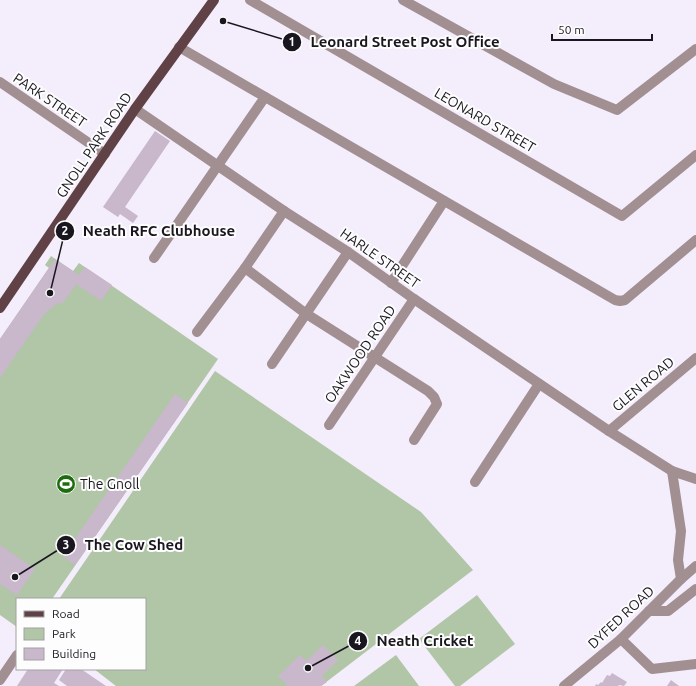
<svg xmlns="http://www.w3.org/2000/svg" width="696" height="686" font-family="Ubuntu,sans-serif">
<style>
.green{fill:#b0c6a7}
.building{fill:#c9b7cc}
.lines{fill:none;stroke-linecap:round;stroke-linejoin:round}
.minor{stroke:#a28f92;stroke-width:10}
.major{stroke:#604146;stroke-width:10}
.labels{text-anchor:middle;stroke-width:4;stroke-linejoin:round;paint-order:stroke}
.street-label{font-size:14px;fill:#1a161f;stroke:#fdfdfd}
.poi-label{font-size:14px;fill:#1a161f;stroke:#fdfdfd;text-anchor:start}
.leader{fill:none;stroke:#1a161f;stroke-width:1.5}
.callout-dot{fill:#1a161f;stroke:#fdfdfd;stroke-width:1.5}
.mark-label{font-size:12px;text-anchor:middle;font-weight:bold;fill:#fff}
.callout-label{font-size:15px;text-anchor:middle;font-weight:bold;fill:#1a161f;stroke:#fdfdfd;stroke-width:4;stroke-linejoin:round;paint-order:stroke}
</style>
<rect width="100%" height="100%" fill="#f3edfc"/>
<!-- green -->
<g class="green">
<path d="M51 256 73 271 79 263 218 359 52 599H17V627L0 615V339L49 268 45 265Z"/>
<path d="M215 371 421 512 473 570 321 686H116L94 669H145V599H59Z"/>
<path d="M477 595 515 644 460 686H455L419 639Z"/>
<path d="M396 655 419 686H354Z"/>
</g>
<!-- building -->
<g class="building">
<path d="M155 131 170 141 125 207 138 216 133 223 120 214 118 217 103 207Z"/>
<path d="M55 259 79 275 85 267 112 285 101 301 76 284 62 304 59 302 44 314 0 378V339Z"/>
<path d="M175 394 188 403 75 565 63 556Z"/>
<path d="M0 545 35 569 17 595 0 584Z"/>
<path d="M323 645 338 660 322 676 327 682 321 686H288L278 676 300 655 306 661Z"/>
<path d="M28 669H36L38 670V669H63L54 683 59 686H17Z"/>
<path d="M66 669H81L106 686H67L59 680Z"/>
<path d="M612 673 627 682 624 686 619 685 618 686H595L596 684 598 685 601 682 602 683 607 675 610 676Z"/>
<path d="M671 680 679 686H667Z"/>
</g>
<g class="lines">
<!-- minor -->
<g class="minor">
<path d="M250 0 622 216 696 155"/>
<path d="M403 0 554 84 617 110 696 49"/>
<path d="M179 47 615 300 620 301 625 300 696 240"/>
<path d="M0 82 105 154"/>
<path d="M135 109 284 211 348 252 414 299 609 431 672 471 696 479"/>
<path d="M154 258 265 97"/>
<path d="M245 268 305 313 428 391 434 397 437 404 414 440"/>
<path d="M391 283 444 201"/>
<path d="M197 332 245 268 284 211"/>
<path d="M272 364 348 252"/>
<path d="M329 425 414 299"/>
<path d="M609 431 696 358"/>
<path d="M672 471 681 531 678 560 681 579"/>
<path d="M475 482 539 384"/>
<path d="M649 611H668L696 589"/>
<path d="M621 639 652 669 696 664"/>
<path d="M0 680 17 655"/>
<path d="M564 686 621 639 681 579 696 566"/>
</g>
<!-- major -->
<path class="major" d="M0 308 135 109 214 0"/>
</g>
<!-- icons -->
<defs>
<symbol id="stadium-disc" viewBox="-11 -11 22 22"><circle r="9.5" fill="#1e6c0f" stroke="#fdfdfd"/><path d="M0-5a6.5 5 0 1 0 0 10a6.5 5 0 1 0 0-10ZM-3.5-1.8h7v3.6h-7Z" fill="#fff"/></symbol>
</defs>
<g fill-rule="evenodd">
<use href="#stadium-disc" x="55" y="473" width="22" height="22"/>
</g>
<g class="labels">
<!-- street labels -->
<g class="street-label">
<text transform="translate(50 100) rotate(34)" y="5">PARK STREET</text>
<text transform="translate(485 120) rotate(30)" y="5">LEONARD STREET</text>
<text transform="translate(94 145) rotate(-56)" y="5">GNOLL PARK ROAD</text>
<text transform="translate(380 258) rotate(35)" y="5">HARLE STREET</text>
<text transform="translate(360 354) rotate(-56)" y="5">OAKWOOD ROAD</text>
<text transform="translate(643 384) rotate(-40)" y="5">GLEN ROAD</text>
<text transform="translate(621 617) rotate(-43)" y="5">DYFED ROAD</text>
</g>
<!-- poi labels -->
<g class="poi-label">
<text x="80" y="489">The Gnoll</text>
</g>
</g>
<!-- callouts -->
<path class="leader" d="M223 21L292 42M50 293L65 231M15 577L66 545M308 668L358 641"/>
<g class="callout-dot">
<circle cx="223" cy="21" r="4"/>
<circle cx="50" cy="293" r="4"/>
<circle cx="15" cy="577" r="4"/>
<circle cx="308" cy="668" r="4"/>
<circle cx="292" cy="42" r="10"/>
<circle cx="65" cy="231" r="10"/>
<circle cx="66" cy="545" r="10"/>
<circle cx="358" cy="641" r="10"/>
</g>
<g class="mark-label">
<text x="292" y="46">1</text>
<text x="65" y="235">2</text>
<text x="66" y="549">3</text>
<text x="358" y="645">4</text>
</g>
<g class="callout-label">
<text x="405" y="47">Leonard Street Post Office</text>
<text x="159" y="236">Neath RFC Clubhouse</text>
<text x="134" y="550">The Cow Shed</text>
<text x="425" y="646">Neath Cricket</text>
</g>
<!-- legend -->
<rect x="16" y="598" width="130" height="72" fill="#fdfdfd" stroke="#a2a1a4"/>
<rect x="24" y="611" width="20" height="6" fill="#604146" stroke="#a2a1a4"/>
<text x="52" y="618" font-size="12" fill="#1a161f">Road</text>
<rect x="24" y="628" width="20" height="12" fill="#b0c6a7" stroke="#a2a1a4"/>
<text x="52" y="638" font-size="12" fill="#1a161f">Park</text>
<rect x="24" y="648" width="20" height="12" fill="#c9b7cc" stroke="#a2a1a4"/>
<text x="52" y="658" font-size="12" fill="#1a161f">Building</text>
<!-- scale -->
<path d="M552 34v6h100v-6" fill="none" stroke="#1a161f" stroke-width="2"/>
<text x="558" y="34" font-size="12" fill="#1a161f" stroke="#fdfdfd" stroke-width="3" paint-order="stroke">50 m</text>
</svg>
